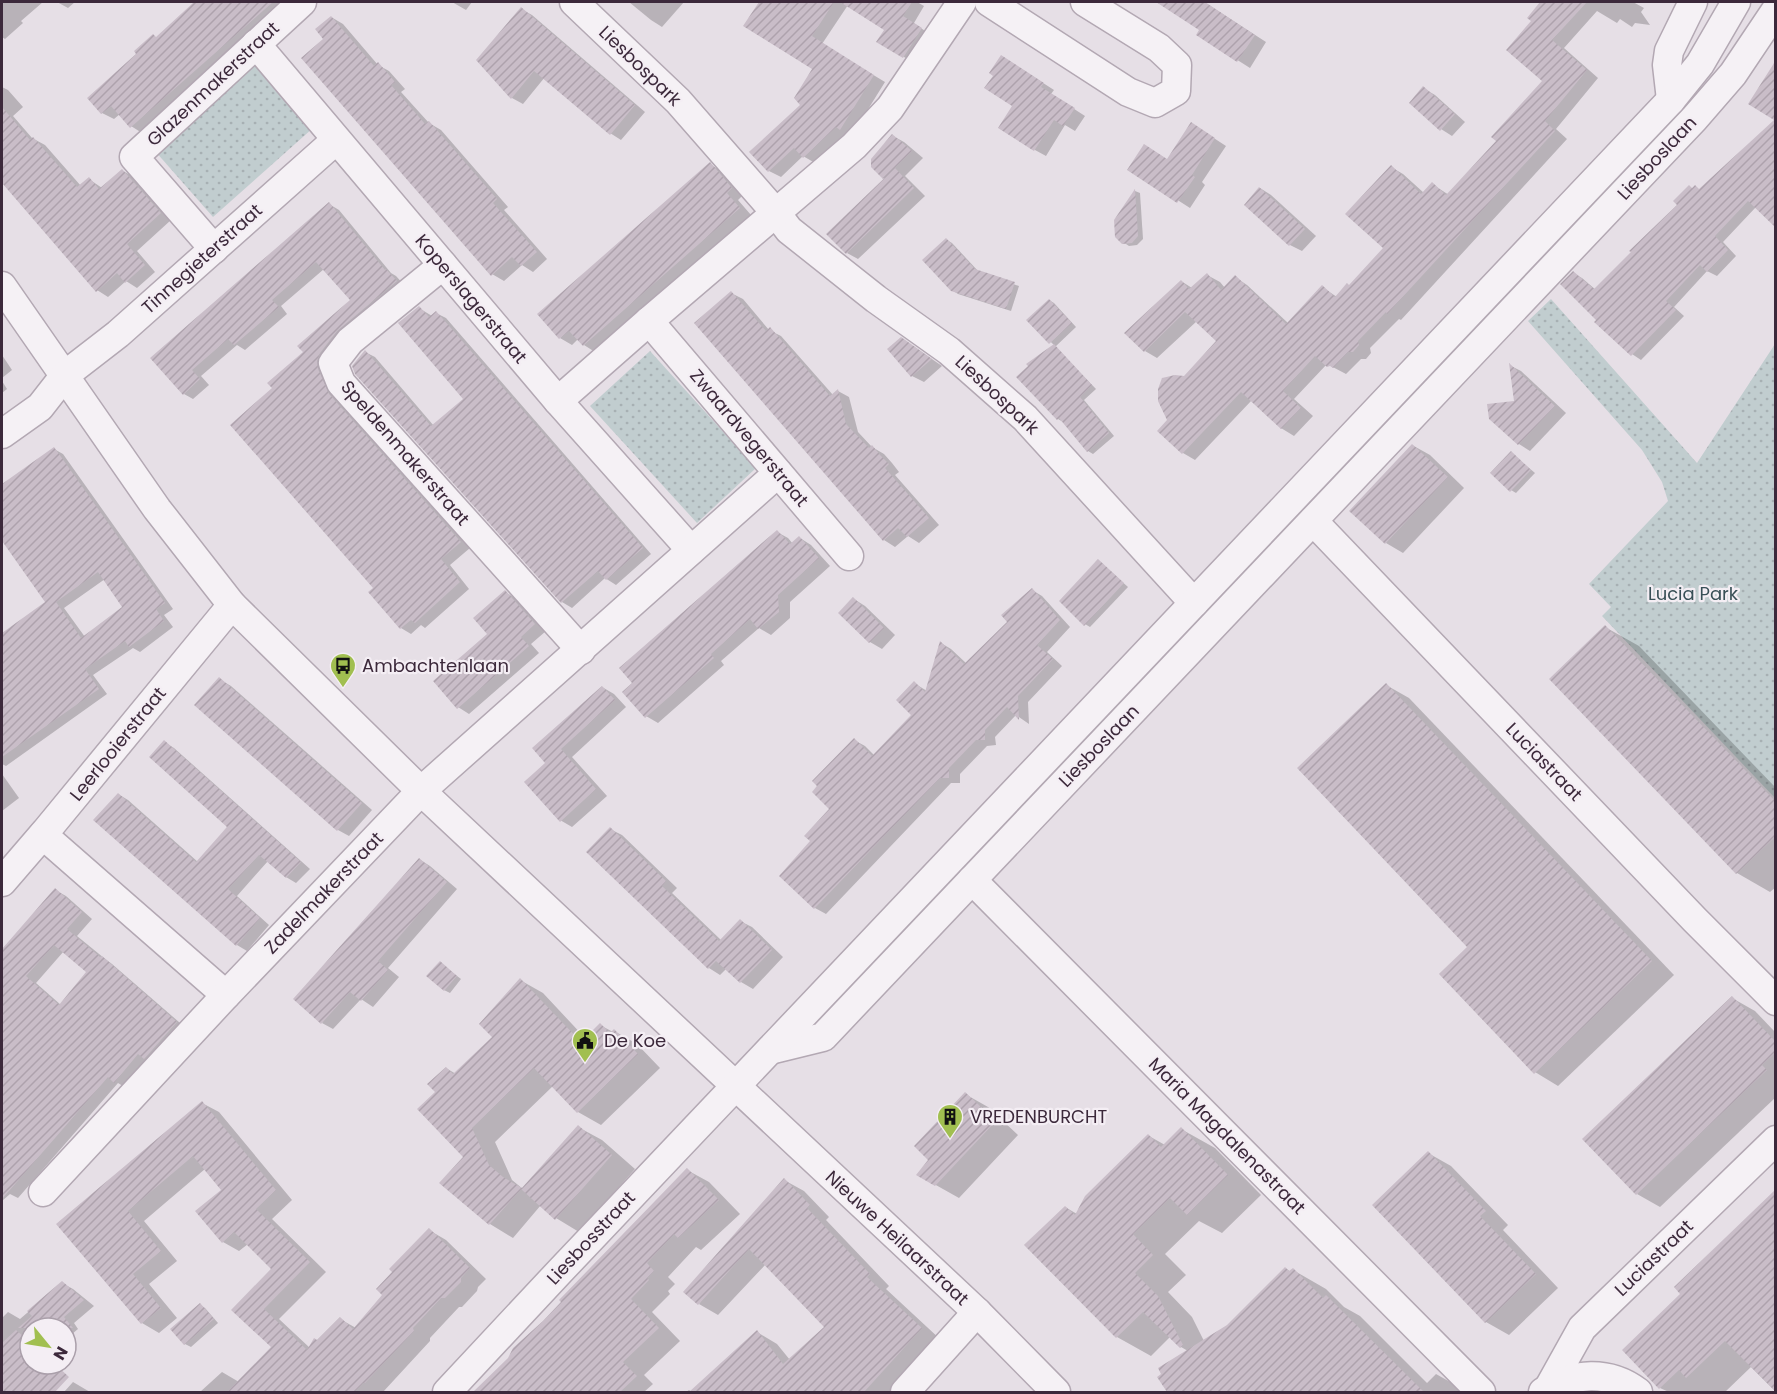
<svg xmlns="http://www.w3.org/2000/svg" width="1777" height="1394" font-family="Poppins,sans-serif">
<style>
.grass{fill:url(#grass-dots)}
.shadow{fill:#0003;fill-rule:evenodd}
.building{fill:url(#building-hatch);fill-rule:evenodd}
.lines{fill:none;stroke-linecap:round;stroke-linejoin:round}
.minor-casing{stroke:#b3a8b3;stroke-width:31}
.minor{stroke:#f5f1f5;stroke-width:28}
.labels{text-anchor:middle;stroke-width:4.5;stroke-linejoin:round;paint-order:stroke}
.street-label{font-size:18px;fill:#3c293b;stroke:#f4eef4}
.park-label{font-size:18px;fill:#384f56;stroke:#f4eef4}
.poi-label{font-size:18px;fill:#3c293b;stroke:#f4eef4;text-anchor:start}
</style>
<defs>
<pattern id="grass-dots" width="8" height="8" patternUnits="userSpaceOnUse" patternTransform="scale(1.5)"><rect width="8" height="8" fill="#c1cdcf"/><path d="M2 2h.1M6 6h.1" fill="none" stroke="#a7b0b3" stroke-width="1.8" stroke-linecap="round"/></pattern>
<pattern id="building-hatch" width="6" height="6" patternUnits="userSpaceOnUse" patternTransform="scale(1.5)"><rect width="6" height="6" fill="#c9bdc8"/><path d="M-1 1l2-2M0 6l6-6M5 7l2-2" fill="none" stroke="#aea2ad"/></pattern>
</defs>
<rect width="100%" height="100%" fill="#e6dfe6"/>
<!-- grass -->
<g class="grass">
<path d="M256 61 313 128 213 217 155 151Z"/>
<path d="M1551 299 1697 463 1775 344V798L1602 616 1611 607 1589 584 1668 501 1662 482 1642 450 1528 321Z"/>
<path d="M650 351 756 468 697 523 590 406Z"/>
</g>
<!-- shadow -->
<g class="shadow">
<path d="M2 2H43L21 21 23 23 5 39 2 37Z"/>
<path d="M57 2H75L68 8Z"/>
<path d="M196 2H292L142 133 131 126 120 114 114 119 102 113 158 38Z"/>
<path d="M452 2H472L466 10Z"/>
<path d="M629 2H684L662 27 651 20Z"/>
<path d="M799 2H917L924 6 914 23 932 36 915 63 904 57 886 29 848 5 822 44 885 82 852 135 815 163 803 156 781 177 769 171 752 152 802 105 814 69 787 21Z"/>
<path d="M1159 2H1204L1266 42 1250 68 1198 35 1201 29Z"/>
<path d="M1542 2H1633L1644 8 1641 12 1650 25 1635 23 1632 27 1620 19 1617 23 1597 11 1564 48 1598 78 1556 129 1567 139 1401 320 1399 319 1370 348 1371 353 1366 359H1361L1346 374 1327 364 1294 399 1313 416 1294 436 1281 428 1252 400 1195 460 1183 453 1169 420 1184 377 1218 341 1197 321 1157 358 1145 351 1181 281 1192 288 1207 275 1220 282 1225 288 1235 277 1247 285 1288 323 1322 287 1337 297 1350 286 1385 248 1391 167 1403 174 1424 193 1432 184 1449 195 1498 141 1544 81 1533 21 1529 18Z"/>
<path d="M521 9 532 15 645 112 621 140 610 133 545 77 523 104 512 98Z"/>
<path d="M331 17 343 24 378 65 389 71 405 89 401 92 429 123 441 130 508 207 504 210 547 259 533 272 522 265 504 281 492 274 326 39Z"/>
<path d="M1012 63 1054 90 1051 94 1085 116 1075 131 1065 125 1046 156 1035 150 1014 106Z"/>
<path d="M2 87 8 90 23 107 13 116 32 138 45 145 81 186 89 179 102 188 123 171 134 177 171 220 137 251 155 272 137 288 126 281 108 297 97 290 2 181Z"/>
<path d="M1423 88 1435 95 1465 122 1452 136 1441 129Z"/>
<path d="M1776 121 1756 207 1723 242 1736 256 1717 276 1707 271 1674 307 1684 316 1641 360 1632 354 1598 320 1573 273 1582 278 1596 290 1693 189 1700 190Z"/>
<path d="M1203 131 1226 146 1202 182 1205 185 1190 208 1129 169 1168 160Z"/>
<path d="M893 136 904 142 923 158 905 176 925 196 858 259 847 253 886 179 884 178Z"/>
<path d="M710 164 721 171 743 195 738 200 751 215 595 352 584 345 578 339 572 345 560 338Z"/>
<path d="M1260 188 1271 195 1316 236 1302 251 1290 245Z"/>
<path d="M1135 191 1140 193 1143 239 1137 245 1129 246 1123 242Z"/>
<path d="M329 204 339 210 391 273 396 276 406 287 329 359 470 548 450 565 469 589 425 628 421 625 411 634 401 628 370 593 375 588 274 389 352 301 324 269 281 306 287 314 245 350 237 345 201 376 209 385 193 399 184 394 152 358Z"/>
<path d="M947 240 952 243 979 272 1019 286 1011 311 958 294 952 290Z"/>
<path d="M731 293 743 299 769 330 781 336 833 395 838 391 849 397 858 432 872 447 884 454 892 463 899 472 895 475 939 525 919 543 908 536 895 547 884 540Z"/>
<path d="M1049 300 1054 303 1076 327 1055 347 1096 389 1084 400 1114 436 1093 454 1088 451 1063 422 1058 419 1054 345 1028 320Z"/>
<path d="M419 308 432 316 436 313 446 318 651 554 616 585 605 578 572 608 562 602 365 352 375 357 434 426 465 399Z"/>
<path d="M913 346 942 366 924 382 912 376Z"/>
<path d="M2 355 12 370 2 378Z"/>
<path d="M1511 366 1521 371 1566 413 1530 451 1519 444Z"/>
<path d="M2 381 7 389 2 393Z"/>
<path d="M1412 445 1430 455 1464 488 1403 553 1386 543Z"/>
<path d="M54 449 63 454 173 609 164 615 173 627 140 652 133 648 93 675 107 694 6 766 2 764V631L3 634 47 603 2 538V498L32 477ZM105 579 124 607 85 637 64 608Z"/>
<path d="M1511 453 1535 473 1516 493 1511 490Z"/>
<path d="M777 532 788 538 793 544 800 538 811 545 830 566 790 602V618L771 635 759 628 721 661 724 665 658 723 646 716Z"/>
<path d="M1099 561 1128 587 1090 627 1085 624Z"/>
<path d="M1032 590 1042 596 1070 627 1047 652 1062 666 1028 702 1029 724 1016 715 995 737 996 745 987 746 960 774V783H951L826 914 815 908 781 875 812 841 831 809 854 740 865 746 874 755 914 715V683L927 691 941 643 951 649 967 664 1009 622Z"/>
<path d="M505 592 517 599 546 631 531 644 539 653 469 714 458 707Z"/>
<path d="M854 599 865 606 895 635 882 649 870 642 840 613Z"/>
<path d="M1605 627 1639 646 1776 788V887L1770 892 1737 873Z"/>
<path d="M219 679 231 686 372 810 349 836 338 830Z"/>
<path d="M1386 685 1409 698 1674 975 1558 1086 1535 1072 1469 947Z"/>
<path d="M602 687 614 694 626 707 572 757 607 796 572 827 560 820 548 763Z"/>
<path d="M164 742 174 748 310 869 296 883 286 877 268 861 237 896 269 925 247 951 237 945 118 794 128 800 198 862 229 827Z"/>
<path d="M2 774 19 798 2 811Z"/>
<path d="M610 829 622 835 677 888 672 893 721 940 740 921 752 927 783 957 753 989 741 982 727 968 720 975 709 968 588 852Z"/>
<path d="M419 859 430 866 457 889 388 968 399 977 373 1007 361 999 333 1029 322 1023Z"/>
<path d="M55 890 66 896 92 919 77 936 104 958 112 964 187 1029 126 1088 118 1083 18 1198 10 1194 2 1201V951ZM64 951 89 972 61 1005 36 983Z"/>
<path d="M440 963 461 979 450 993 444 990Z"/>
<path d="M520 980 543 993 586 1039 600 1025 613 1032 614 1031 637 1044 660 1068 601 1125 578 1112 553 1086 495 1142 512 1180 523 1189 578 1127 602 1140 635 1169 579 1232 556 1218 541 1205 513 1238 490 1224 465 1157 437 1092 446 1068 456 1074 494 1037Z"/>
<path d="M1732 998 1755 1011 1776 1033V1097L1660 1207 1637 1194Z"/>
<path d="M965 1094 988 1107 1018 1135 959 1198 918 1175 930 1160Z"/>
<path d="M202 1103 219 1112 292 1200 272 1219 326 1272 279 1319 310 1348 340 1319 356 1328 384 1295 429 1230 446 1240 486 1279 478 1287 477 1291 462 1307H459L430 1338V1341L383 1392H200L222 1372 239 1382 273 1347 234 1310 273 1269 248 1244 239 1251 223 1242V1190L205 1169 144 1221 177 1261 149 1284 177 1318 159 1333 142 1323 58 1225Z"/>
<path d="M1181 1129 1215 1148 1261 1195 1222 1233 1199 1221 1165 1254 1186 1275 1168 1292 1192 1317 1204 1341 1228 1326 1285 1268 1291 1272 1293 1270 1326 1289 1344 1307 1360 1316 1427 1383 1436 1374 1468 1392H1169L1159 1377 1188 1351 1181 1347 1170 1337 1151 1356 1117 1337 1027 1245 1065 1207 1077 1214 1149 1136 1165 1145Z"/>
<path d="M1428 1153 1451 1166 1508 1225 1503 1230 1558 1288 1509 1335 1486 1322Z"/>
<path d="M687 1170 709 1182 740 1214 701 1250 696 1247 668 1277 675 1284 668 1291 670 1294 652 1312 680 1341 644 1375 653 1384 644 1392H477Z"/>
<path d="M784 1180 804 1191 829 1217 826 1220 889 1286 886 1289 941 1340 893 1392H686L689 1390 692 1392 757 1332 777 1344 790 1360 826 1327 766 1264 718 1315 699 1304Z"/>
<path d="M1776 1191V1392L1751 1367 1725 1392H1714L1711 1391 1709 1392H1669L1660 1388 1682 1294Z"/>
<path d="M62 1283 73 1289 94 1306 74 1323 78 1329 66 1339V1328H30V1364H57L26 1392H2V1318L8 1312 20 1319Z"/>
<path d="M200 1305 205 1308 218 1323 191 1347 185 1344Z"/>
<path d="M73 1382 90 1392H91H64Z"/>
</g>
<!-- building -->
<g class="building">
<path d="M194 2H273L130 128 111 106 101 114 87 98 136 54 134 51 153 34 156 37Z"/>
<path d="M759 2H834L812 36 874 75 840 130 836 127 803 158 794 148 768 172 749 152 800 105 794 98 812 69 743 26Z"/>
<path d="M840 2H912L903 16 922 28 903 58 876 42 884 30Z"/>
<path d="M1156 2H1205L1255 35 1237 62 1196 35 1199 30Z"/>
<path d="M1540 2H1587L1552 40 1587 70 1545 121 1555 131 1387 314 1386 312 1358 341 1359 345 1353 352H1348L1333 368 1330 366 1327 367 1315 356 1283 391 1301 408 1281 429 1241 392 1182 454 1157 431 1167 420 1158 401V389L1162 378 1175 375 1184 376 1216 341 1185 312 1144 352 1124 333 1181 280 1189 289 1207 273 1221 290 1235 275 1286 324 1322 285 1335 297 1347 283 1349 285 1383 248 1345 214 1391 165 1421 194 1432 182 1446 195 1496 141 1491 137 1542 81 1506 50 1531 21 1527 18Z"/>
<path d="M521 7 635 105 610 135 534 71 511 99 476 60Z"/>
<path d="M331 16 374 66 378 62 395 82 391 85 425 124 429 121 497 199 493 203 537 252 521 266 512 257 491 276 301 58 323 39 315 29Z"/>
<path d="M1001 55 1044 83 1041 87 1075 108 1063 126 1054 120 1034 151 998 128 1012 106 984 88 993 76 989 73Z"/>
<path d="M1776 60V228L1748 201 1715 236 1728 250 1707 272 1700 265 1666 301 1676 310 1631 356 1594 322 1596 320 1560 284 1573 271 1594 289 1631 252 1629 251 1677 205 1673 201 1689 185 1692 188 1695 185 1699 189 1774 120 1748 104Z"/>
<path d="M1423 86 1455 114 1440 131 1409 103Z"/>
<path d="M2 107 30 140 33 137 77 187 89 177 99 189 122 169 161 213 127 244 145 265 125 283 117 273 96 292 2 183Z"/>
<path d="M1191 122 1215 138 1192 175 1195 177 1177 203 1127 170 1144 144 1167 159Z"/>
<path d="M892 134 912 151 883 179 871 167V159Z"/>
<path d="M710 162 732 188 727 193 740 208 583 346 569 331 559 339 537 314Z"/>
<path d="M895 168 914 188 846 254 826 234Z"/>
<path d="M1259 187 1305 229 1289 246 1244 205Z"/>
<path d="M1135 189 1138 236 1132 243 1122 244 1115 237 1114 220Z"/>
<path d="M329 202 385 270 386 269 397 281 337 331 320 353 317 361 318 369 329 394 461 542 441 559 460 582 415 623 411 620 400 629 368 592 373 588 230 425 272 388 267 383 303 352 297 346 350 300 316 262 272 300 279 307 234 345 228 339 192 370 200 379 183 395 150 358Z"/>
<path d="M946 238 975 269 1015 282 1006 309 951 291 922 260Z"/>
<path d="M731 291 766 331 770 327 830 396 838 389 846 424 869 448 872 445 880 455 889 464 885 468 929 518 907 537 898 528 883 541 694 323Z"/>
<path d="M1049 299 1072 323 1049 344 1026 320Z"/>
<path d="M419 306 429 317 436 311 643 548 606 580 598 571 561 603 355 374 352 366 365 350 431 426 463 399 398 323Z"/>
<path d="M901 337 932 359 911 377 887 349Z"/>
<path d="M1054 344 1092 385 1080 397 1109 433 1087 452 1059 418 1057 420 1016 377 1028 366 1026 364Z"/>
<path d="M1509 363 1555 406 1518 445 1489 419 1487 404 1514 401Z"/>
<path d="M1412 444 1448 477 1385 544 1349 511Z"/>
<path d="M54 447 165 603 156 609 164 621 129 647 125 641 85 669 99 689 2 757V633L45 602 2 541V484ZM98 572 122 607 81 638 56 602Z"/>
<path d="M1511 451 1531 470 1510 492 1490 473Z"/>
<path d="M777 530 790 544 799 536 819 558 778 595 779 612 758 629 750 619 711 654 714 658 645 718 622 692 632 683 619 668Z"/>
<path d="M1098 559 1124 583 1084 626 1059 601Z"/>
<path d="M1032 588 1060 620 1037 645 1053 659 1018 696 1019 720 1007 707 985 730V740H976L949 768V778H940L814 909 779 876 810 841 804 836 829 809 812 792 817 786 812 781 854 738 872 756 911 715 896 700 914 681 925 692 940 641 964 664 1007 622 1001 615Z"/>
<path d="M505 590 535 624 521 637 529 646 457 709 433 681 487 634 473 618Z"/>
<path d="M853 597 884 628 869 643 838 613Z"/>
<path d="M1605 625 1776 802V836L1736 874 1549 679Z"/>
<path d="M219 677 362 803 337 831 194 705Z"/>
<path d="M1386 683 1652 961 1534 1074 1439 974 1467 947 1297 768Z"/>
<path d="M602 686 615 700 561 749 596 789 560 822 524 782 545 763 532 748Z"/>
<path d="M164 740 301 862 286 878 259 855 228 889 260 918 236 946 93 820 118 793 196 862 227 827 149 757Z"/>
<path d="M610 827 666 881 662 886 719 941 740 919 772 950 740 983 716 961 708 969 586 852Z"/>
<path d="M419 858 447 882 378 961 388 970 361 1001 350 992 321 1024 293 999Z"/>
<path d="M55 888 82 912 67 929 100 957 102 956 177 1022 144 1059 138 1054 114 1083 108 1077 2 1199V949ZM54 945 86 972 59 1005 26 976Z"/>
<path d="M440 961 457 976 444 991 426 976Z"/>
<path d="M520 978 581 1042 600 1023 610 1033 614 1029 638 1054 577 1113 534 1068 472 1128 489 1165 503 1177 522 1188 489 1225 439 1183 463 1157 417 1109 435 1092 427 1084 446 1067 453 1074 492 1037 479 1024Z"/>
<path d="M1732 996 1776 1042V1052L1762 1065 1767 1070 1636 1195 1582 1139Z"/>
<path d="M965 1092 996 1121 935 1186 916 1175 928 1160 914 1146Z"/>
<path d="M202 1101 276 1190 256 1209 310 1262 264 1309 307 1350 314 1338 317 1340 340 1317 353 1329 382 1295 376 1289 392 1272 389 1269 429 1228 470 1268 461 1278V1282L445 1298H441L413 1328 414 1331 365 1383H363L354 1392H227L271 1347 231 1310 271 1269 234 1232 222 1243 195 1211 221 1190 193 1156 128 1211 161 1251 133 1274 161 1308 141 1324 56 1224Z"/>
<path d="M578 1125 612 1155 555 1220 521 1189Z"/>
<path d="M1181 1127 1228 1175 1187 1215 1170 1198 1133 1234 1153 1255 1135 1273 1158 1296 1183 1345 1180 1348 1143 1312 1116 1338 1024 1245 1065 1206 1075 1215 1085 1196 1148 1134 1161 1147Z"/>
<path d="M1428 1151 1486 1211 1480 1216 1536 1274 1485 1323 1372 1205Z"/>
<path d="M687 1168 719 1200 678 1238 674 1234 647 1263 654 1271 647 1278 649 1280 631 1299 659 1328 623 1362 637 1376 620 1392H473L508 1358 513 1348 543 1321 561 1302 559 1300Z"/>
<path d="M784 1178 810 1205 807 1208 870 1274 867 1277 922 1328 864 1392H689L757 1330 783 1364 824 1327 749 1249 698 1305 683 1292Z"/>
<path d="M1776 1189V1392L1725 1341 1686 1378 1679 1370 1659 1389 1622 1350 1680 1294 1674 1287Z"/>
<path d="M1285 1267 1289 1271 1293 1268 1323 1298 1326 1295 1424 1392H1167L1157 1377 1161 1374 1158 1368 1227 1325Z"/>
<path d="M62 1281 84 1300 64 1317 73 1328H18L32 1316 27 1311Z"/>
<path d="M200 1303 214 1319 184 1345 170 1329Z"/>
<path d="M16 1330 30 1342V1364H55L69 1377 55 1392H2V1343Z"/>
</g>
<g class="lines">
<defs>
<g id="minor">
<path d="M574 2 678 101 776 213 789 230 876 299 949 351 1025 418 1194 603"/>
<path d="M989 2 1128 92 1155 103 1176 91 1177 65 1159 48 1085 2"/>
<path d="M256 44 558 401 691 550"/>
<path d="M1671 100 1667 65 1669 51 1693 2"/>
<path d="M214 249 134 157 302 2"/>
<path d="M443 265 350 341 333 363 341 383 581 650"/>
<path d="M2 286 157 509 232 605 421 791 977 1312 1056 1392"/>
<path d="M649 321 849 556"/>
<path d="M558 401 649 321 854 146 890 108 962 2"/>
<path d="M2 434 40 407 65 375 118 334 336 140"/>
<path d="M1313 521 1695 920 1776 1001"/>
<path d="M43 835 226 995 421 791 778 473"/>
<path d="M972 880 1481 1392"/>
<path d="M2 882 46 831 232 605"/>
<path d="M770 1050 823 1037 1694 119 1733 74 1776 10"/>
<path d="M43 1192 226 995"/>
<path d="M1548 1389 1582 1328 1776 1140"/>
<path d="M447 1392 562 1269 1671 100 1700 64 1736 2"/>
<path d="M905 1392 977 1312"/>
<path d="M1543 1392C1573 1372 1609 1370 1638 1392"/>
</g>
</defs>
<!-- minor casing -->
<use href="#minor" class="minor-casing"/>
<!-- minor -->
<use href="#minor" class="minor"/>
</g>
<!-- icons -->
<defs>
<symbol id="bus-pin" viewBox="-11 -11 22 30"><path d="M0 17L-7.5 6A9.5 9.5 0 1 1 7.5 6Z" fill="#a1bf50" stroke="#f4eef4"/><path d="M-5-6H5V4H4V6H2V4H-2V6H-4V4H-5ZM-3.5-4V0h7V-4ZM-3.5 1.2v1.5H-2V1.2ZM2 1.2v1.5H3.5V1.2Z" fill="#111"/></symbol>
<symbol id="civic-pin" viewBox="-11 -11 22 30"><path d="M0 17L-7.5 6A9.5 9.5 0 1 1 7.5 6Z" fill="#a1bf50" stroke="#f4eef4"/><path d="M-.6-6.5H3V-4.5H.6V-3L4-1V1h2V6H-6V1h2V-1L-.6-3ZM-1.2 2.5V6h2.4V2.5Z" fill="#111"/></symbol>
<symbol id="building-pin" viewBox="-11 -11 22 30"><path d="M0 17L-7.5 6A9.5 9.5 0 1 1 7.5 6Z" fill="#a1bf50" stroke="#f4eef4"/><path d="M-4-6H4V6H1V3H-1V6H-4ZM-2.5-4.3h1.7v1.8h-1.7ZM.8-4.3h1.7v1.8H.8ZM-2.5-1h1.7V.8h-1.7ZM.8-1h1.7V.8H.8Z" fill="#111"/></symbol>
</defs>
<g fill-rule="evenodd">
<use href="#bus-pin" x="328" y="651" width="30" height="40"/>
<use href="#civic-pin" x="570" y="1026" width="30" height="40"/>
<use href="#building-pin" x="935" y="1102" width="30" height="40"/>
</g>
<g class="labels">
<!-- street labels -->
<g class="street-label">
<text transform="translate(640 66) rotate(44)" y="6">Liesbospark</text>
<text transform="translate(213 84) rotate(-43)" y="6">Glazenmakerstraat</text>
<text transform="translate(1657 158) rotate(-47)" y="6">Liesboslaan</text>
<text transform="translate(202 259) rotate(-42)" y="6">Tinnegieterstraat</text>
<text transform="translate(471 299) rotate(50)" y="6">Koperslagerstraat</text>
<text transform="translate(997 395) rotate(43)" y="6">Liesbospark</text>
<text transform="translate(749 438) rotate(50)" y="6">Zwaardvegerstraat</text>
<text transform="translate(405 453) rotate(49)" y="6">Speldenmakerstraat</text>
<text transform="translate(118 744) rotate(-51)" y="6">Leerlooierstraat</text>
<text transform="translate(1099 746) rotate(-46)" y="6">Liesboslaan</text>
<text transform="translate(1544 762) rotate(46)" y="6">Luciastraat</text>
<text transform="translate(324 893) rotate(-46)" y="6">Zadelmakerstraat</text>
<text transform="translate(1227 1136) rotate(45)" y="6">Maria Magdalenastraat</text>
<text transform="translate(591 1238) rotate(-47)" y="6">Liesbosstraat</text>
<text transform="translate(897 1238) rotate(43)" y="6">Nieuwe Heilaarstraat</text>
<text transform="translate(1654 1258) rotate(-44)" y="6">Luciastraat</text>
</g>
<!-- park labels -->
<g class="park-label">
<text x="1693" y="600">Lucia Park</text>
</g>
<!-- poi labels -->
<g class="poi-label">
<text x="362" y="672">Ambachtenlaan</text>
<text x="604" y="1047">De Koe</text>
<text x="970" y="1123">VREDENBURCHT</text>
</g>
</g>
<!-- border -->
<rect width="1777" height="1394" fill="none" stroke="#3c293b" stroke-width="6"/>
<!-- north arrow -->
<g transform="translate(48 1346) rotate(120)"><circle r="28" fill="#f4eef4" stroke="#aa9faa" stroke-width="1.5"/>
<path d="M0-4.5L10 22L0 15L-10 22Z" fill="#a1bf50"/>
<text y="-9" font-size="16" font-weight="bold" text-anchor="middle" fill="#3c293b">N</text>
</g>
</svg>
